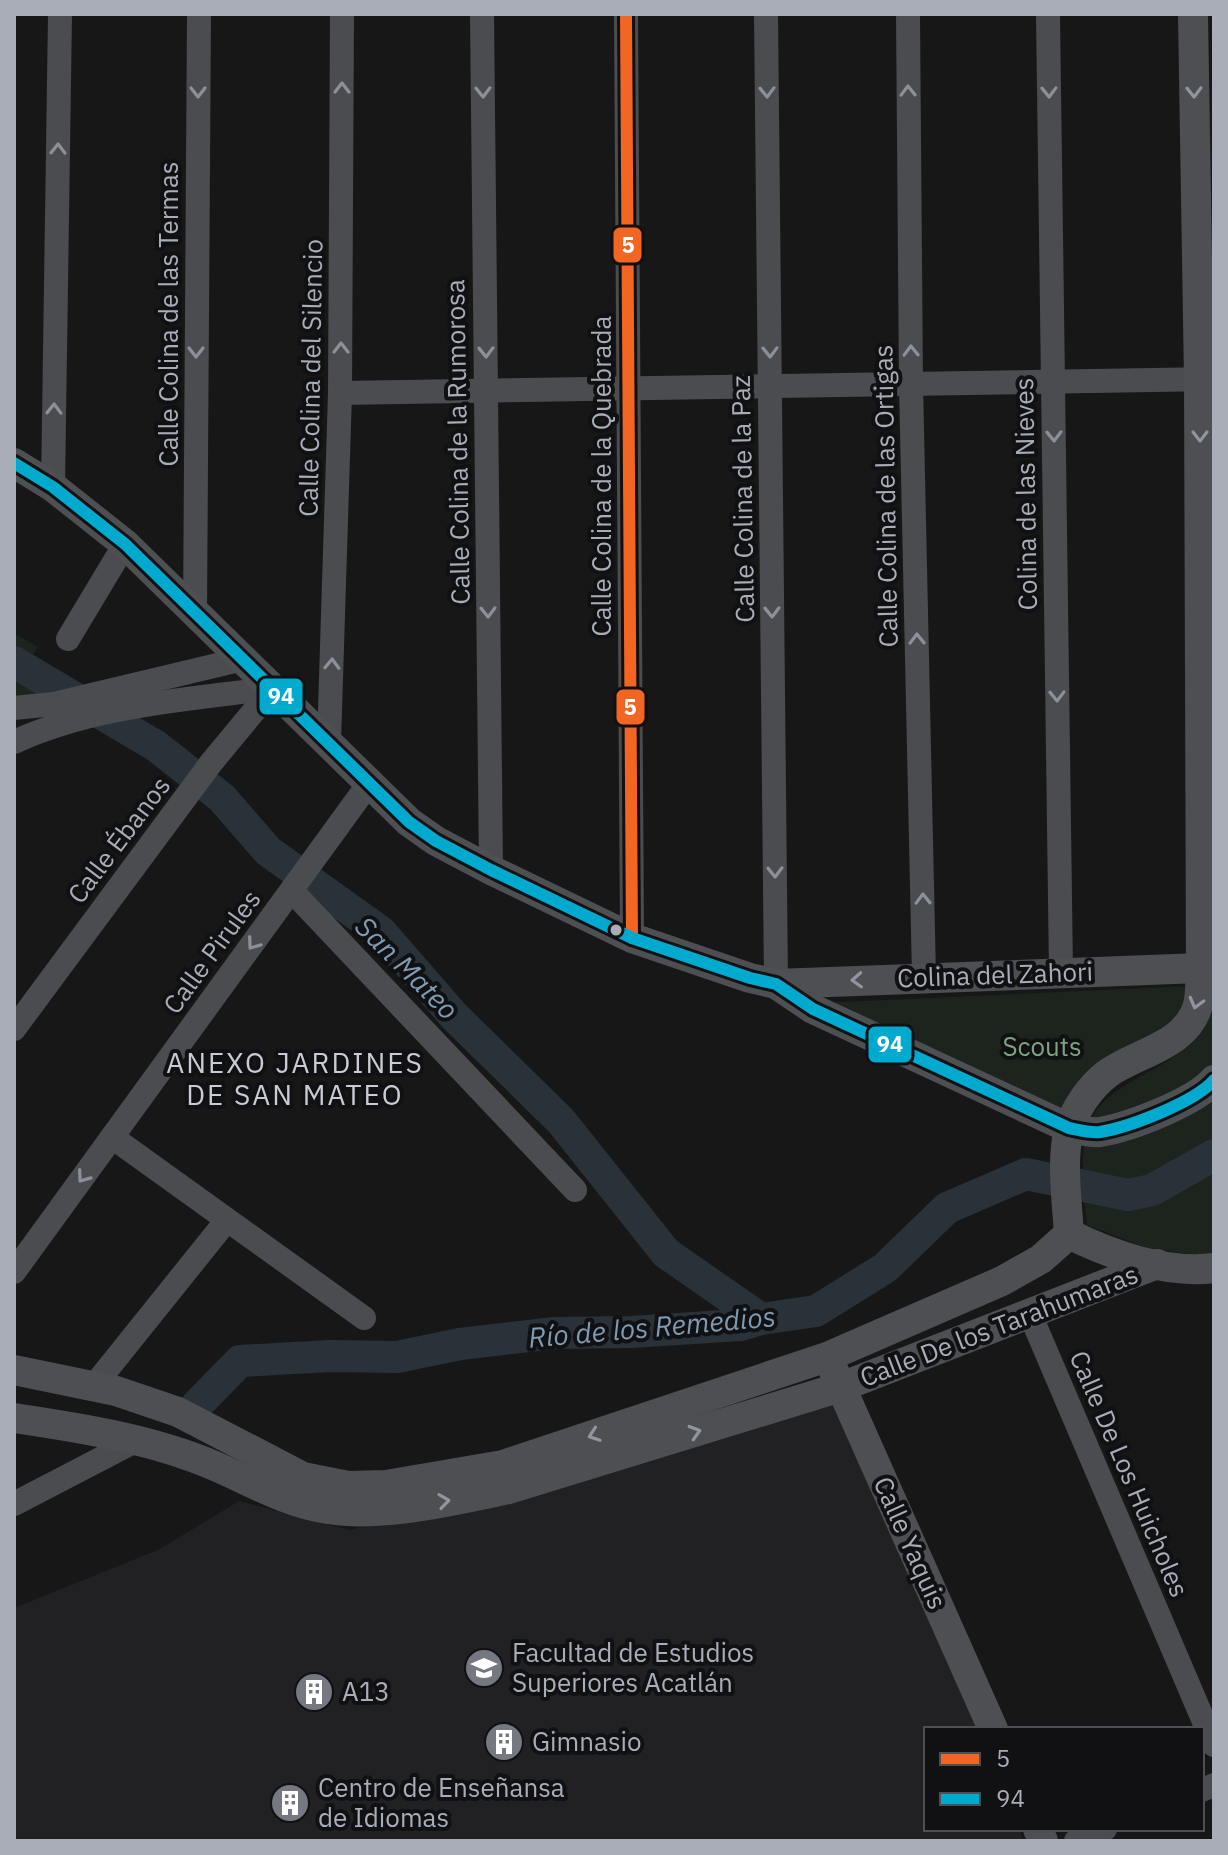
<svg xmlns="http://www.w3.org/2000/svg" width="1228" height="1855" font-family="'IBM Plex Sans',sans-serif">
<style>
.built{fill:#212123}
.green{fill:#1d241e}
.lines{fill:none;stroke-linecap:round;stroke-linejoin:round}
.river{stroke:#2a3239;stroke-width:32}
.minor{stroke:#4b4c50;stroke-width:24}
.major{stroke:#4d4f52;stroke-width:30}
.bus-1-casing{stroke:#111113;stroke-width:18}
.bus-2-casing{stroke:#111113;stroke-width:18}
.bus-1{stroke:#f26522;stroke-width:12}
.bus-2{stroke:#00a9ce;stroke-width:12}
.oneway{stroke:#8c9099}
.oneway2{stroke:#91969e}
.bus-dot{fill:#a8adb8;stroke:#111113;stroke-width:3}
.labels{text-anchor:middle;stroke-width:8;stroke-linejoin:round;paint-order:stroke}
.street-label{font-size:26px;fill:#a8adb8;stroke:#111113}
.park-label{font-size:26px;fill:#7fa381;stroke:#111113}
.poi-label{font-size:26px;fill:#a8adb8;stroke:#111113;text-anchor:start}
.water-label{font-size:28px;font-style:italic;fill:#7f9bb3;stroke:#111113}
.neighbourhood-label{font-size:28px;letter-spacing:2px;fill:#c9ccd4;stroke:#111113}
.line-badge{stroke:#111113;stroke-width:3}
.badge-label{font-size:22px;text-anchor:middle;font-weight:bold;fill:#fff}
</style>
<rect width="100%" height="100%" fill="#171717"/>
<!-- built -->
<path class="built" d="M841 1387 977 1729H926V1829H1019L1024 1841H14V1608L160 1549 239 1501 350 1530Z"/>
<!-- green -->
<g class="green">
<path d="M14 633 38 647 28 662 67 693 14 704Z"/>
<path d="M1189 986 1184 1015 1062 1113 821 1003Z"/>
<path d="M1214 1009V1257L1147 1248 1087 1225C1084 1190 1078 1153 1091 1120 1104 1087 1164 1069 1190 1045 1200 1036 1207 1021 1214 1009Z"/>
</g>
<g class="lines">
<!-- river -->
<g class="river">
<path d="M14 662 156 746 222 798 268 851 381 932 454 1016 561 1121 666 1253 761 1319"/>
<path d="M197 1405 240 1361 331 1356 397 1357 460 1344 555 1333 631 1332 740 1325 761 1319 816 1311 885 1268 947 1208 1026 1174 1128 1195 1152 1190 1214 1155"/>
</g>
<!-- minor -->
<g class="minor">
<path d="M482 14 491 870"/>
<path d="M626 14 632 938"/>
<path d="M766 14 776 984"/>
<path d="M908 14 911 384 924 977"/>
<path d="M1048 14 1061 972"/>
<path d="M340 393 1214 379"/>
<path d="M53 487 60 14"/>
<path d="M195 614 199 14"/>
<path d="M68 639 125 544"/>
<path d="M14 708 54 704 243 659"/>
<path d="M14 742C95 705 186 700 273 688"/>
<path d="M329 742 340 393 342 14"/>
<path d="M292 891 575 1190"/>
<path d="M14 1029 211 763 273 688"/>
<path d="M112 1137 364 1318"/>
<path d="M14 1272 370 782"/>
<path d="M1030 1314 1214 1745"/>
<path d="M93 1387 227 1220"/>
<path d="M14 1504 135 1441"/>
<path d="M1202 1790 1214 1785"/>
<path d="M1076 1841 1105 1829"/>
</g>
<!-- major -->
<g class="major">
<path d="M14 463 53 487 125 544 409 822 436 841 491 870 632 938 750 978 776 984 813 1009 1069 1128C1079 1130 1090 1133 1100 1132 1130 1127 1195 1102 1214 1080"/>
<path d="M776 984 1201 968 1214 971"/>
<path d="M1069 1234C1067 1201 1061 1161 1069 1129 1075 1109 1090 1087 1107 1074 1137 1052 1186 1047 1198 1005 1201 994 1200 980 1201 968L1199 379 1193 14"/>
<path d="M1069 1234C1111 1255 1166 1274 1214 1268"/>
<path d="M833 1369 993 1729"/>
<path d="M14 1370 116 1391 178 1412 303 1477 348 1486 386 1485 503 1465 827 1357 1002 1281 1041 1259 1069 1234"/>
<path d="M14 1418C81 1428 152 1439 215 1466 252 1482 287 1503 328 1509 381 1518 456 1500 509 1489L841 1387 1157 1264"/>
<path d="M1038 1829 1043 1841"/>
</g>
<defs>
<path id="bus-1" d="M626 14 632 938"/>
<path id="bus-2" d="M14 463 53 487 125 544 409 822 436 841 491 870 632 938 750 978 776 984 813 1009 1069 1128C1079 1130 1090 1133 1100 1132 1130 1127 1195 1102 1214 1080"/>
</defs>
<!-- bus-1 casing -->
<use href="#bus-1" class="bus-1-casing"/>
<!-- bus-2 casing -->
<use href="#bus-2" class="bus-2-casing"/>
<!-- bus-1 -->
<use href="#bus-1" class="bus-1"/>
<!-- bus-2 -->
<use href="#bus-2" class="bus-2"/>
</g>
<!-- one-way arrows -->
<defs><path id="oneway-chevron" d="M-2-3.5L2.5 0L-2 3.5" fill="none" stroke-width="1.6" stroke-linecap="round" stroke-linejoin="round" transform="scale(2)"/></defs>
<g class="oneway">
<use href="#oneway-chevron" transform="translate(342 88) rotate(-90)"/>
<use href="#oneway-chevron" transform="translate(908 91) rotate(-91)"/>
<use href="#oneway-chevron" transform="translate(198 92) rotate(90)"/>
<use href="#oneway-chevron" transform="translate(483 92) rotate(89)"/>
<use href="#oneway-chevron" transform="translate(767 92) rotate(89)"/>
<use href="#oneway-chevron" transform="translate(1049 92) rotate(89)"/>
<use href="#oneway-chevron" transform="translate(58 149) rotate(-89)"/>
<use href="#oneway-chevron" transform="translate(341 348) rotate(-90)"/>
<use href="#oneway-chevron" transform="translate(911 351) rotate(-91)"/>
<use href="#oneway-chevron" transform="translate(196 352) rotate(90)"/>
<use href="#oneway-chevron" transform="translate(486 352) rotate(89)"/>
<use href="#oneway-chevron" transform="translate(770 352) rotate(89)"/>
<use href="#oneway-chevron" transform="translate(54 409) rotate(-89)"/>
<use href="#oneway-chevron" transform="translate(1054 436) rotate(89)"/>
<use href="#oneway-chevron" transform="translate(488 612) rotate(89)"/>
<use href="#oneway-chevron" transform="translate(772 612) rotate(89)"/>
<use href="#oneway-chevron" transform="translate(917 639) rotate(-91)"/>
<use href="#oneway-chevron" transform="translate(332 664) rotate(-88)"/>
<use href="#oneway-chevron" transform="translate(1057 696) rotate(89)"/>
<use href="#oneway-chevron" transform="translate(775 872) rotate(89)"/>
<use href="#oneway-chevron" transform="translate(923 899) rotate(-91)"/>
<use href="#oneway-chevron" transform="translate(253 944) rotate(126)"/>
<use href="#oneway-chevron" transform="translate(83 1177) rotate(126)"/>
</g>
<g class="oneway2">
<use href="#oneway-chevron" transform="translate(1194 92) rotate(89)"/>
<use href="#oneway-chevron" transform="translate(1200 436) rotate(90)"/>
<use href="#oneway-chevron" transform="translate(857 980) rotate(177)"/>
<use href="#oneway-chevron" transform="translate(1196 1003) rotate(105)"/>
<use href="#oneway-chevron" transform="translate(695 1432) rotate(-17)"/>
<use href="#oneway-chevron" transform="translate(594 1435) rotate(161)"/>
<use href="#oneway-chevron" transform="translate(444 1501) rotate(-8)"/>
</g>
<!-- icons -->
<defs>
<symbol id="university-disc" viewBox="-11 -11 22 22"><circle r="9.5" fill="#757880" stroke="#111113"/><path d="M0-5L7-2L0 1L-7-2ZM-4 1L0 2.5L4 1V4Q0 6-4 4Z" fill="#fff"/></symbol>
<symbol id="building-disc" viewBox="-11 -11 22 22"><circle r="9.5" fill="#757880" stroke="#111113"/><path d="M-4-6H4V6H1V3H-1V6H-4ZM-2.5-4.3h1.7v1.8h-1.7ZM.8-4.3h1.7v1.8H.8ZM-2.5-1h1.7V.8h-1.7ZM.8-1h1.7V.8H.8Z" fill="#fff"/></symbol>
</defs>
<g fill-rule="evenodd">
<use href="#university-disc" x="462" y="1646" width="44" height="44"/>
<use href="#building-disc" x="292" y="1670" width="44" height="44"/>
<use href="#building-disc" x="482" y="1720" width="44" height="44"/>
<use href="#building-disc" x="268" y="1781" width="44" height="44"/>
</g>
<!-- markers -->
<circle class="bus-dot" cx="616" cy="930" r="7"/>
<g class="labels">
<!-- street labels -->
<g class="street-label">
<text transform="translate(169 314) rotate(-90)" y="9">Calle Colina de las Termas</text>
<text transform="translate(311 378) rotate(-89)" y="9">Calle Colina del Silencio</text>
<text transform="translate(458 442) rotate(-91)" y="9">Calle Colina de la Rumorosa</text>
<text transform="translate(602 476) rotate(-90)" y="9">Calle Colina de la Quebrada</text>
<text transform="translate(1026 494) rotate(-91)" y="9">Colina de las Nieves</text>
<text transform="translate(886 496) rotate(-91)" y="9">Calle Colina de las Ortigas</text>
<text transform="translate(743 499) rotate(-91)" y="9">Calle Colina de la Paz</text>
<text transform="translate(119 840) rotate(-53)" y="9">Calle Ébanos</text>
<text transform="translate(212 952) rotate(-54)" y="9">Calle Pirules</text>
<text transform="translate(995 975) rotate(-2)" y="9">Colina del Zahori</text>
<text transform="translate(999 1326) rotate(-21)" y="9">Calle De los Tarahumaras</text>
<text transform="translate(1129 1474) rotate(67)" y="9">Calle De Los Huicholes</text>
<text transform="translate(910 1543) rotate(66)" y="9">Calle Yaquis</text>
</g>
<!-- park labels -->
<g class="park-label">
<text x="1042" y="1056">Scouts</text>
</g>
<!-- poi labels -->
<g class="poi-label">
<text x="512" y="1662">Facultad de Estudios<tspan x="512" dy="30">Superiores Acatlán</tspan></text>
<text x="342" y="1701">A13</text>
<text x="532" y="1751">Gimnasio</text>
<text x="318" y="1797">Centro de Enseñansa<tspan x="318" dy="30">de Idiomas</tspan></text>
</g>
<!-- water labels -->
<g class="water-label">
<text transform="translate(407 968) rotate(45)" y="10">San Mateo</text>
<text transform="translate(652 1327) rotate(-5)" y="10">Río de los Remedios</text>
</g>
<!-- neighbourhood labels -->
<g class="neighbourhood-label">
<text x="295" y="1073">ANEXO JARDINES<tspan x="295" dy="32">DE SAN MATEO</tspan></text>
</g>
</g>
<g class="line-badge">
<rect x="612" y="226" width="31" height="38" rx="8" fill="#f26522"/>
<rect x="258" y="677" width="46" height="39" rx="8" fill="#00a9ce"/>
<rect x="615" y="688" width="31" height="38" rx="8" fill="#f26522"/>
<rect x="867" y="1025" width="46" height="39" rx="8" fill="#00a9ce"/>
</g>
<g class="badge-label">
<text x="628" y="253">5</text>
<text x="281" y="704">94</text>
<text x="630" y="715">5</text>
<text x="890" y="1052">94</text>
</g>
<!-- border -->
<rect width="1228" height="1855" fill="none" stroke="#a8adb8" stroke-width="32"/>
<!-- legend -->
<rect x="924" y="1727" width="280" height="104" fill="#111113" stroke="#4d4f55" stroke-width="2"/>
<rect x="940" y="1753" width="40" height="12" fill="#f26522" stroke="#4d4f55" stroke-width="2"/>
<text x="996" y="1767" font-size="24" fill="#a8adb8">5</text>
<rect x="940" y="1793" width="40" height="12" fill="#00a9ce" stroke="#4d4f55" stroke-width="2"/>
<text x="996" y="1807" font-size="24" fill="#a8adb8">94</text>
</svg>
